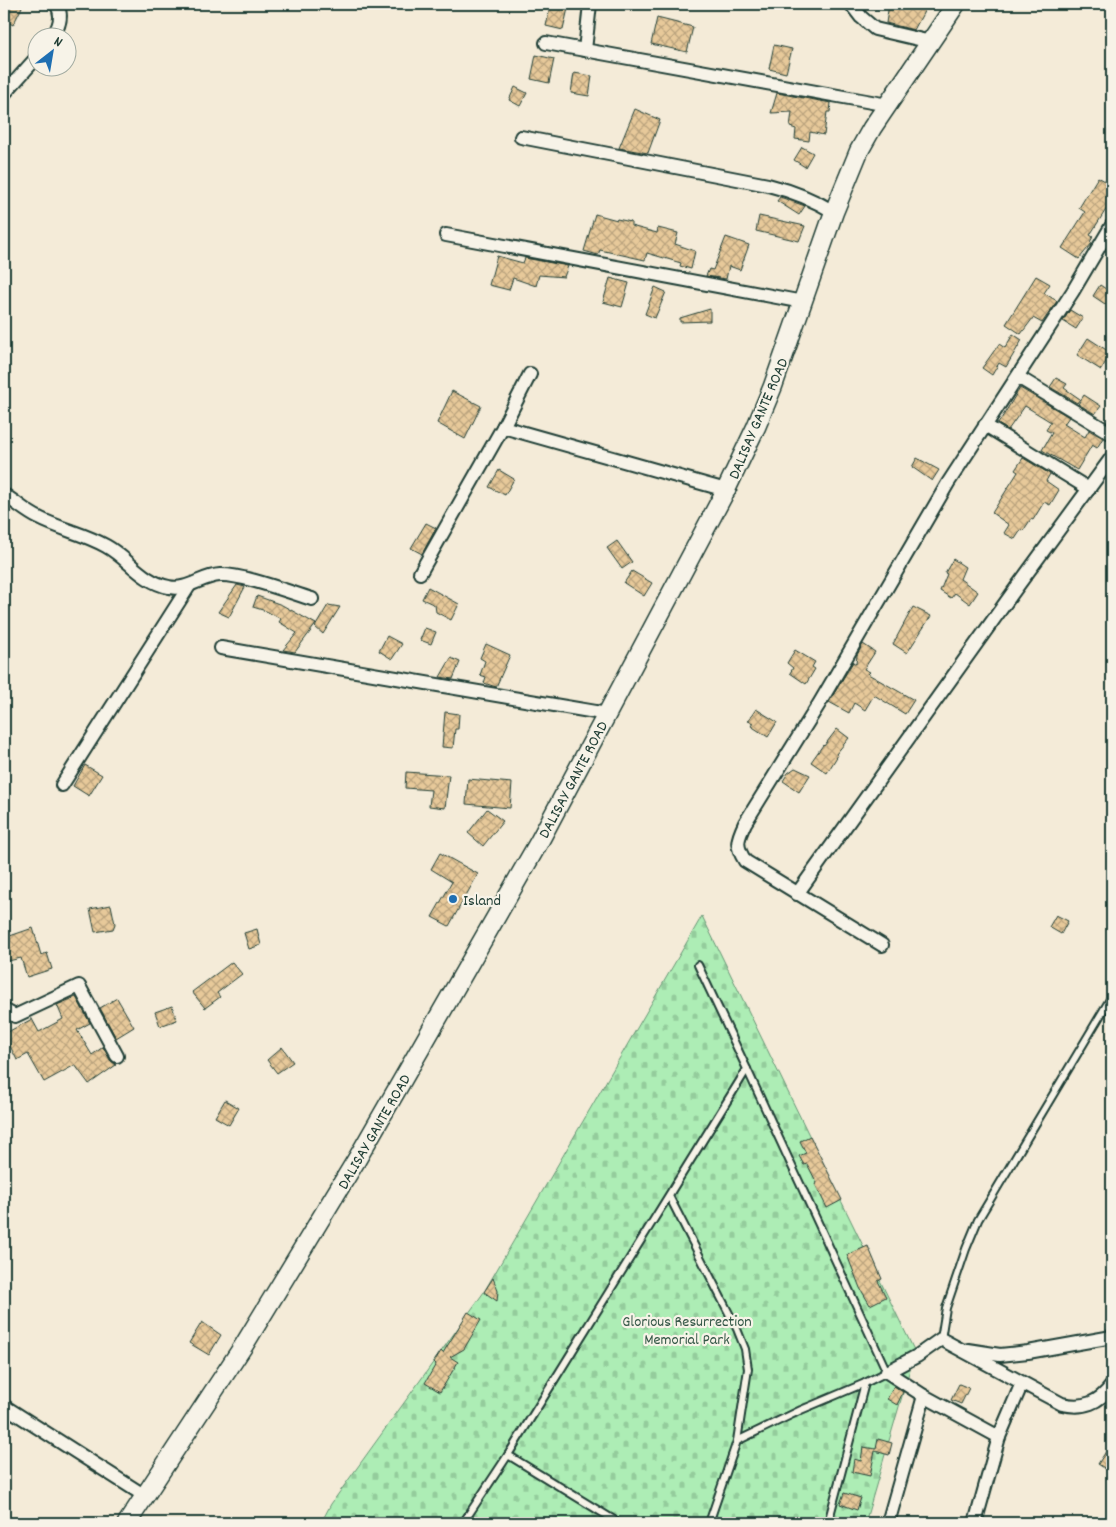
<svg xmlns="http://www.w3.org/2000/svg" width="1116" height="1527" font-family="Dekko,sans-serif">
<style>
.cemetery{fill:url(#cemetery-stones);stroke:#669574}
.building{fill:url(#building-cross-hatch);stroke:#1f3d34}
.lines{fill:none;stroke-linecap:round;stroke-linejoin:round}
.lane-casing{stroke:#1f3d34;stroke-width:10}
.street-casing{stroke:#1f3d34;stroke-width:16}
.secondary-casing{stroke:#1f3d34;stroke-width:21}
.lane{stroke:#f7f3e8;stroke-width:6}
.street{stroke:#f7f3e8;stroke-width:12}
.secondary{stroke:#f7f3e8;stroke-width:18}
.poi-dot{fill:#1f6fb2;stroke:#f7f3e8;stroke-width:2}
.labels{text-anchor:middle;stroke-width:4.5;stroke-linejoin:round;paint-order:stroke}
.street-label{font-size:16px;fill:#1f3d34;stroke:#f7f3e8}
.poi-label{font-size:16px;fill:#1f3d34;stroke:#f7f3e8;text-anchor:start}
.park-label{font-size:16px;fill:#345747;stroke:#f7f3e8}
</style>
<defs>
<pattern id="cemetery-stones" width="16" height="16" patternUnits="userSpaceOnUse" patternTransform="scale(1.25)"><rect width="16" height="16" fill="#adedb5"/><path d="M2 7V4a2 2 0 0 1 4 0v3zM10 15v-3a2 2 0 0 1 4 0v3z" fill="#94cc9c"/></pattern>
<pattern id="building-cross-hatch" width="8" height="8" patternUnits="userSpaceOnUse" patternTransform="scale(1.25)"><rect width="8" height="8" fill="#e7c99a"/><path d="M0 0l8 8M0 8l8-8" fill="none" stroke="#bba47e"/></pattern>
</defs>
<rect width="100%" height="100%" fill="#f4ebd8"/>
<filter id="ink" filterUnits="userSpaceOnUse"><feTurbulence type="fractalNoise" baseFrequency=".02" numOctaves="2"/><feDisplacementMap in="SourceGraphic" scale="10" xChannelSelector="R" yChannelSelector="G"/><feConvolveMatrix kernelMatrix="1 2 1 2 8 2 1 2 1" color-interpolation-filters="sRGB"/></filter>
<g filter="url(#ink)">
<!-- cemetery -->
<path class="cemetery" d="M702 916 915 1352 865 1523H321L331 1504 484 1292Z"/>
<!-- building -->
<g class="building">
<path d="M10 4H16L22 7 13 25 4 20V16Z"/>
<path d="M551 4H569L563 30 546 26Z"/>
<path d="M889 4H928L914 30 886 23Z"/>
<path d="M657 18 693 27 687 52 651 44Z"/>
<path d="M774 45 792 49 786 73 769 69Z"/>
<path d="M536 55 554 59 549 83 531 79Z"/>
<path d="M574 73 592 76 589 96 571 93Z"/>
<path d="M515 87 527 93 520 106 509 100Z"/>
<path d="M777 93 831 103 830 112H827L824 135 810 132 809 141 795 139 796 129 790 127 792 112 771 113Z"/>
<path d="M635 109 660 120 648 153 619 148Z"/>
<path d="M802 147 813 153 805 167 794 160Z"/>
<path d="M1098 177 1112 185V200L1090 235 1093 237 1090 242 1092 243 1079 259 1062 248 1085 212 1079 208Z"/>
<path d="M780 197 805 206 799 215 777 201Z"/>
<path d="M595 214 617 220V219L631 222V226L657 233 658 228 678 233 675 244 695 251 691 269 680 266 681 263 647 253 645 260 600 250 598 255 584 251Z"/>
<path d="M759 216 805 226 799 241 756 231Z"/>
<path d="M726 237 749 245 740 270 729 266 726 279 706 276 709 269 713 270Z"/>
<path d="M497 256 523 263 525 258 568 266 564 277 539 275 536 286 513 278 509 290 489 285Z"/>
<path d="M1036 276 1050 284 1044 293 1057 301 1042 323 1033 318 1021 334 1006 324Z"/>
<path d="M610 278 629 283 622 307 603 302Z"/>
<path d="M1100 285 1112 293V299L1108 306 1093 296Z"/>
<path d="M655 287 666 292 655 318 645 314Z"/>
<path d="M710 309V321L680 322V318Z"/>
<path d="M1070 310 1083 318 1076 329 1063 321Z"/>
<path d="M1013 334 1022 340 1006 367 999 363 992 375 982 368 999 344 1005 348Z"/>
<path d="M1088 338 1111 353 1101 370 1077 355Z"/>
<path d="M1056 378 1067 384 1064 388 1080 399 1077 403 1050 387Z"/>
<path d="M1020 388 1069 417 1064 424 1085 437 1089 430 1103 438 1097 448 1092 445 1077 470 1042 450 1052 433 1046 430 1051 422 1025 406 1008 430 998 424Z"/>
<path d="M452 391 481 406 465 439 437 423Z"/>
<path d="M1084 395 1101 406 1095 414 1078 404Z"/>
<path d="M917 458 939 470 932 481 912 467Z"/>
<path d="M1023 458 1050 474 1046 481 1059 490 1050 505 1044 502 1033 520 1031 519 1023 531 1021 530 1015 539 1004 533 1009 525 992 513 1018 472 1015 470Z"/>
<path d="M499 470 514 479 505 495 489 487Z"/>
<path d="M426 523 436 528 422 554 411 548Z"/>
<path d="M617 541 632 562 622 569 607 548Z"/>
<path d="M953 559 965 567 960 579 978 592 970 604 955 593 951 598 940 591 947 574 945 573Z"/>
<path d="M632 571 652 583 644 596 624 583Z"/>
<path d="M237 585 245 587 229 617 218 612Z"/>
<path d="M428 587 459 604 451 620 436 612 435 605 422 599Z"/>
<path d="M257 596 282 605 316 624 295 652 283 650 297 633 279 622 281 619 266 611 253 607Z"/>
<path d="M328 605 340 607 323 634 315 627Z"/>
<path d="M913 607 931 616 907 653 893 644Z"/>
<path d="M425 628 436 632 431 644 420 640Z"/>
<path d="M387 636 402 644 392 659 379 651Z"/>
<path d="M486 644 510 655 496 687 484 683 486 677 480 675 485 661 480 658Z"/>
<path d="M863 644 875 652 864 669 870 672 868 674 914 700 905 714 874 695 865 710 854 703 849 713 829 702 853 662 856 664 857 655Z"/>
<path d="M795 650 815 662 812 667 815 669 806 684 790 673 793 668 787 663Z"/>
<path d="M451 658 460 662 453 679 440 677Z"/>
<path d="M756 709 777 722 768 737 751 726 753 723 748 721Z"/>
<path d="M445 712 459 714 458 729H455L453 748 442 747Z"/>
<path d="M837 729 849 738 836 754 838 755 827 773 811 762 823 745 824 746Z"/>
<path d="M85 765 102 775 89 796 73 786Z"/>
<path d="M795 768 810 775 799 792 783 781 788 773Z"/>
<path d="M406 772 449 775 445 808 429 806 431 790 405 788Z"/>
<path d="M468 779 512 783 510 808 466 804Z"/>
<path d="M487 809 503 821 483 846 468 833Z"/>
<path d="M440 853 478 874 449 926 432 917 452 882 431 869Z"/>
<path d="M111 905 115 924 113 929 95 932 90 909Z"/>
<path d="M1056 915 1068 921 1061 934 1049 927Z"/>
<path d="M33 928 41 955 47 953 52 969 27 977 21 958 4 962V938Z"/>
<path d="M257 929 261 945 249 949 244 933Z"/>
<path d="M232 962 242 974 217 993 220 997 205 1008 192 992Z"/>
<path d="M76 997 90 1023 77 1030 92 1055 103 1047 110 1060 116 1065 89 1084 75 1065 44 1082 28 1054 17 1060 4 1034 32 1019 39 1032 63 1019 57 1005Z"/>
<path d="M117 998 134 1027 116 1038 100 1008Z"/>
<path d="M172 1006 177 1020 160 1026 155 1012Z"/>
<path d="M282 1047 293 1062 277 1073 267 1060Z"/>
<path d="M225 1100 239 1108 229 1125 215 1117Z"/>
<path d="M810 1136 842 1200 827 1208 815 1184 817 1183 807 1164 804 1165 799 1156 806 1153 800 1141Z"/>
<path d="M868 1246 882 1279 878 1281 886 1297 870 1305 860 1288 847 1255Z"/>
<path d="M493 1278 498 1291 497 1301 484 1292Z"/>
<path d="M468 1312 481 1320 464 1349 450 1357 458 1362 440 1392 425 1383 436 1364 434 1362 441 1351 443 1353Z"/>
<path d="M202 1322 221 1335 209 1355 189 1343Z"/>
<path d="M959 1384 969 1388 961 1404 951 1400Z"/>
<path d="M894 1386 903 1392 897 1405 887 1399Z"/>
<path d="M878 1439 892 1443 889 1455 875 1451 870 1476 852 1472 854 1459 861 1461 863 1447 876 1449Z"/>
<path d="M1112 1442V1473L1098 1464Z"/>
<path d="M844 1493 861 1498 857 1510 840 1504Z"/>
</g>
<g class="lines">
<defs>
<g id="lane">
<path d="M669 1196 737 1329 745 1349 748 1369 737 1441 709 1523"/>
<path d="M941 1339 946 1308 966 1249 978 1220 1112 996"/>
<path d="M737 1441 801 1410 865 1383 887 1372 747 1069"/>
<path d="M508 1455 619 1523"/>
<path d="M463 1523 508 1455 747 1069 698 965"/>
<path d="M828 1523 865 1383"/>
</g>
<g id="street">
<path d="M851 4 861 17 875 29 931 42"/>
<path d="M52 38C59 27 64 15 56 4"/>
<path d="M546 43 888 105"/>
<path d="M585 50 590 4"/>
<path d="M4 94 38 56"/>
<path d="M521 137 768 185C792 191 813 199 834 212"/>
<path d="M446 235 803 302"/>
<path d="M1018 377 1112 434"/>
<path d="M985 425 1089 489"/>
<path d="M503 427 726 490"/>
<path d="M4 495C16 502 26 512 39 518 60 529 85 534 106 546 128 558 142 582 169 587 188 591 201 576 220 575 242 574 289 592 312 599"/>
<path d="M420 573 503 427 530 374"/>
<path d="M221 648 607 714"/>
<path d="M62 785 189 586"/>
<path d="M797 894 1019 584 1112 457"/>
<path d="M882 945 745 861C735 845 737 840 745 823L819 704 948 483 1073 291 1112 225"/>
<path d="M4 1010 15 1016 79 986 117 1056"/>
<path d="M968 1350 1000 1355 1028 1352 1112 1337"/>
<path d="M4 1406 145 1496"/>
<path d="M999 1437 924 1396 887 1372 917 1356 941 1339 1062 1404C1084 1409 1099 1403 1112 1385"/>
<path d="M888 1523 924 1396"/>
<path d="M975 1523 999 1437 1022 1383"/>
</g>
<path id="secondary" d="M127 1523 244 1345 357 1159 539 842 726 490 756 427 773 386 834 212 859 151 872 128 956 4"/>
</defs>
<!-- lane casing -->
<use href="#lane" class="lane-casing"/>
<!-- street casing -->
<use href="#street" class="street-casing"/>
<!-- secondary casing -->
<use href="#secondary" class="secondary-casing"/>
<!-- lane -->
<use href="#lane" class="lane"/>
<!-- street -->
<use href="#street" class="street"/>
<!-- secondary -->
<use href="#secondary" class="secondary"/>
</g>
</g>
<!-- markers -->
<circle class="poi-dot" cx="453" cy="899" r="5"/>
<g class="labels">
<!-- street labels -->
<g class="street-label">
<text transform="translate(757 418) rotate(-67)" y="6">DALISAY GANTE ROAD</text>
<text transform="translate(572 779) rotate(-62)" y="6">DALISAY GANTE ROAD</text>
<text transform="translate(373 1131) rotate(-60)" y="6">DALISAY GANTE ROAD</text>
</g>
<!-- poi labels -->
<g class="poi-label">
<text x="463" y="905">Island</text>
</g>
<!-- park labels -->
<g class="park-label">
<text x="687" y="1326">Glorious Resurrection<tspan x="687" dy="18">Memorial Park</tspan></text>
</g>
</g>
<!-- margin -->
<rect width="1116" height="1527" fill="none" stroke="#f7f3e8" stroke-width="20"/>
<rect x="10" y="10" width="1096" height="1507" fill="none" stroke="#1f3d34" stroke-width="2" filter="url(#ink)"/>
<!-- north arrow -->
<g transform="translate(52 52) rotate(31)"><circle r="24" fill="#f7f3e8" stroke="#a1aaa0"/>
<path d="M0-4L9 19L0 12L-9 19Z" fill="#1f6fb2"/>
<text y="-8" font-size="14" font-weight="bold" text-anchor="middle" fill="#1f3d34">N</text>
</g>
</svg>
